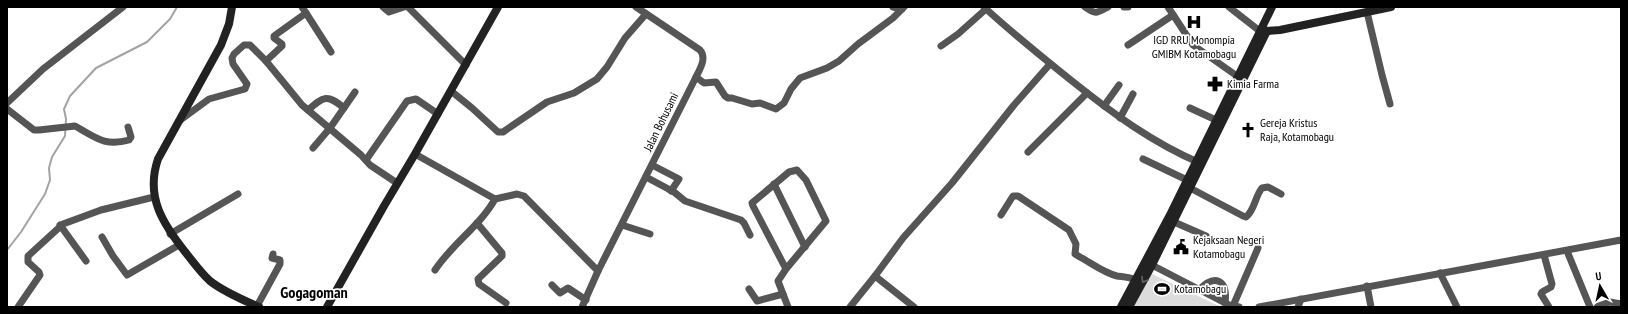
<svg xmlns="http://www.w3.org/2000/svg" width="1628" height="314" font-family="'PT Sans Narrow',sans-serif">
<style>
.green{fill:#dcdcdc}
.lines{fill:none;stroke-linecap:round;stroke-linejoin:round}
.stream{stroke:#a3a3a3;stroke-width:2}
.street{stroke:#555;stroke-width:7}
.secondary{stroke:#222;stroke-width:8}
.oneway{stroke:#646464}
.labels{text-anchor:middle;stroke-width:3.5;stroke-linejoin:round;paint-order:stroke}
.poi-label{font-size:12px;fill:#000;stroke:#fff;text-anchor:start}
.street-label{font-size:12px;fill:#000;stroke:#fff}
.district-label{font-size:16px;font-weight:bold;fill:#000;stroke:#fff}
</style>
<rect width="100%" height="100%" fill="#fff"/>
<!-- green -->
<path class="green" d="M1148 272 1221 307H1130Z"/>
<g class="lines">
<!-- stream -->
<path class="stream" d="M7 250 21 232 45 194 50 180 49 168 52 157 65 136 66 119 64 109 70 96 96 68 147 42 170 19 177 7"/>
<!-- street -->
<g class="street">
<path d="M383 7 389 12 404 7"/>
<path d="M408 7 466 65"/>
<path d="M893 7 902 9"/>
<path d="M984 7C1012 33 1042 57 1072 81 1112 113 1153 143 1200 163"/>
<path d="M1085 7C1096 15 1097 13 1108 7"/>
<path d="M1124 7H1128"/>
<path d="M1168 7 1193 45 1237 76"/>
<path d="M1229 7 1261 32"/>
<path d="M1367 12 1382 75 1390 104"/>
<path d="M306 13 331 52"/>
<path d="M1128 45 1173 15"/>
<path d="M941 46 958 34 986 9"/>
<path d="M266 61 282 46V44L274 38V36L306 13 302 7"/>
<path d="M696 77 704 83 716 82 725 96 728 98H732L752 104 760 103 776 109 784 103 791 89 800 78 827 68 839 61 858 44 893 18 904 7"/>
<path d="M451 91 472 108 498 132H503L547 102 574 93 597 79 607 67 625 38 646 14"/>
<path d="M7 103 43 69 123 7"/>
<path d="M1104 106 1119 85"/>
<path d="M1190 108 1216 120"/>
<path d="M7 109 34 130H39L75 126C95 137 105 147 129 140L131 137 128 127"/>
<path d="M308 110C324 96 327 94 344 108"/>
<path d="M1120 118 1133 94"/>
<path d="M179 121 209 99 245 89 247 84 233 64 232 58 234 54 244 45H250L266 61 302 105 361 155 370 165 397 183"/>
<path d="M313 148 330 128 355 92"/>
<path d="M1028 152 1087 93"/>
<path d="M415 154 495 199 517 194 524 196 598 271"/>
<path d="M1143 159 1187 180"/>
<path d="M366 160 407 101 416 99 438 114"/>
<path d="M652 165 679 179 671 191"/>
<path d="M646 177 674 192 685 201 741 220 744 223 750 235"/>
<path d="M774 184 805 247"/>
<path d="M1190 188 1243 216 1246 217C1255 210 1255 196 1262 188L1268 187 1281 194"/>
<path d="M1001 215 1013 196H1018L1069 230 1076 244 1075 254 1080 257C1091 263 1104 273 1117 276 1124 277 1129 277 1136 280"/>
<path d="M1174 222 1206 236"/>
<path d="M477 223 502 253V256L478 279 479 284 506 303"/>
<path d="M60 225 86 261"/>
<path d="M622 225 650 234"/>
<path d="M170 234 238 194"/>
<path d="M102 237 113 256 127 275 179 245"/>
<path d="M1567 251 1590 307"/>
<path d="M1544 255 1552 284 1551 287 1542 292 1541 294 1549 307"/>
<path d="M1148 263 1229 305 1239 307"/>
<path d="M786 269 753 206 752 203 789 172 797 170 806 180 826 221 786 269 778 281 788 307"/>
<path d="M435 270C452 244 480 226 495 199"/>
<path d="M1440 273 1457 307"/>
<path d="M875 276 914 307"/>
<path d="M552 285 560 293 568 288 586 300"/>
<path d="M1367 286 1371 307"/>
<path d="M749 289 757 301 783 294"/>
<path d="M1199 290C1215 273 1228 280 1225 303"/>
<path d="M257 306 280 264V260L272 258 273 254"/>
<path d="M1233 306 1258 248"/>
<path d="M18 307 40 275 39 272 28 262V256L63 224 101 210 154 197"/>
<path d="M582 307 598 271 696 77C700 69 707 58 700 50L636 7"/>
<path d="M850 307 875 276 903 238 952 183 1014 105 1050 64"/>
<path d="M1259 307 1621 240"/>
<path d="M1298 307 1301 299"/>
<path d="M1596 307 1610 302 1621 304"/>
</g>
<!-- secondary -->
<g class="secondary">
<path d="M232 7 229 24 221 45 158 159C145 197 163 224 186 253 194 263 201 273 210 281 224 292 243 300 259 307"/>
<path d="M1263 29 1267 31 1280 30 1391 7"/>
<path d="M327 307 384 206 415 154 498 7"/>
<path d="M1121 307 1170 215 1272 7"/>
<path d="M1129 307 1152 265 1267 31"/>
</g>
</g>
<!-- one-way arrows -->
<defs><path id="oneway-chevron" d="M-2-3.5L2.5 0L-2 3.5" fill="none" stroke-width="1.6" stroke-linecap="round" stroke-linejoin="round"/></defs>
<use class="oneway" href="#oneway-chevron" transform="translate(1144 280) rotate(119)"/>
<!-- icons -->
<defs>
<symbol id="hospital-bare" viewBox="-9 -9 18 18"><path d="M-5-5h3v3.5h4V-5h3V5h-3V1.5h-4V5h-3Z" fill="#000" stroke="#fff" stroke-width="2.5" paint-order="stroke"/></symbol>
<symbol id="pharmacy-bare" viewBox="-9 -9 18 18"><path d="M-2-6h4v4h4v4h-4v4h-4v-4h-4v-4h4Z" fill="#000" stroke="#fff" stroke-width="2.5" paint-order="stroke"/></symbol>
<symbol id="church-bare" viewBox="-9 -9 18 18"><path d="M-1.2-6h2.4v3.5h3.3v2.4h-3.3V6h-2.4V-.1h-3.3v-2.4h3.3Z" fill="#000" stroke="#fff" stroke-width="2.5" paint-order="stroke"/></symbol>
<symbol id="civic-bare" viewBox="-9 -9 18 18"><path d="M-.6-6.5H3V-4.5H.6V-3L4-1V1h2V6H-6V1h2V-1L-.6-3ZM-1.2 2.5V6h2.4V2.5Z" fill="#000" stroke="#fff" stroke-width="2.5" paint-order="stroke"/></symbol>
<symbol id="stadium-bare" viewBox="-9 -9 18 18"><path d="M0-5a6.5 5 0 1 0 0 10a6.5 5 0 1 0 0-10ZM-3.5-1.8h7v3.6h-7Z" fill="#000" stroke="#fff" stroke-width="2.5" paint-order="stroke"/></symbol>
</defs>
<g fill-rule="evenodd">
<use href="#hospital-bare" x="1183" y="11" width="22" height="22"/>
<use href="#pharmacy-bare" x="1204" y="73" width="22" height="22"/>
<use href="#church-bare" x="1237" y="119" width="22" height="22"/>
<use href="#civic-bare" x="1170" y="236" width="22" height="22"/>
<use href="#stadium-bare" x="1151" y="278" width="22" height="22"/>
</g>
<g class="labels">
<!-- poi labels -->
<g class="poi-label">
<text x="1194" y="44" text-anchor="middle">IGD RRU Monompia<tspan x="1194" dy="14">GMIBM Kotamobagu</tspan></text>
<text x="1227" y="88">Kimia Farma</text>
<text x="1260" y="127">Gereja Kristus<tspan x="1260" dy="14">Raja, Kotamobagu</tspan></text>
<text x="1193" y="244">Kejaksaan Negeri<tspan x="1193" dy="14">Kotamobagu</tspan></text>
<text x="1174" y="293">Kotamobagu</text>
</g>
<!-- street labels -->
<g class="street-label">
<text transform="translate(661 122) rotate(-64)" y="4">Jalan Bohusami</text>
</g>
<!-- district labels -->
<g class="district-label">
<text x="314" y="298">Gogagoman</text>
</g>
</g>
<!-- border -->
<rect width="1628" height="314" fill="none" stroke="#000000" stroke-width="16"/>
<!-- north arrow -->
<g transform="translate(1600 286) rotate(351)" stroke="#ffffff" stroke-width="3" paint-order="stroke">
<path d="M0-3L7 15L0 10L-7 15Z" fill="#000000"/>
<text y="-6" font-size="11" font-weight="bold" text-anchor="middle" fill="#000000">U</text>
</g>
</svg>
